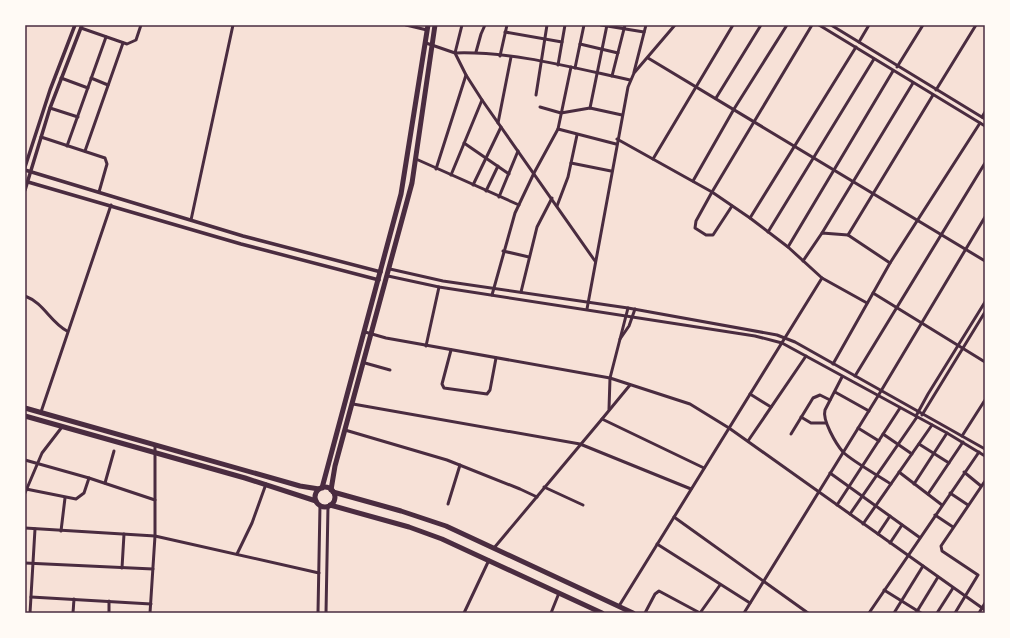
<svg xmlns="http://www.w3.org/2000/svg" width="1010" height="638" font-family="Arial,sans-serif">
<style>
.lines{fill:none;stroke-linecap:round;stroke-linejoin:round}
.minor{stroke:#4a2c40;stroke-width:3}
.tertiary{stroke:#4a2c40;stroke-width:3.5}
.trunk{stroke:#4a2c40;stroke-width:5}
.neatline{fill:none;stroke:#4a2c40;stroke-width:1.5}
</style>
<rect width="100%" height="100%" fill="#f7e1d7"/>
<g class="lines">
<!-- minor -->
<g class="minor">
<path d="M406 25 427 30"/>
<path d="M462 25 455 53C512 51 574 68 630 80"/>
<path d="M601 25 644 32"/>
<path d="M819 25 985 126"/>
<path d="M831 25 985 119"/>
<path d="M81 28 127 44 136 40 141 25"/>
<path d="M505 32 562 42"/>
<path d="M859 42 869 25"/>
<path d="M426 43 455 53 466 75 482 100 595 261"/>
<path d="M580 44 618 53"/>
<path d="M476 52 481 34 485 25"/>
<path d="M500 56 507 25"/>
<path d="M648 58 985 261"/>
<path d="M558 65 565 25"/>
<path d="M897 67 923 25"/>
<path d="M575 68 584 25"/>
<path d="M634 72 646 25"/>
<path d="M612 76 625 25"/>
<path d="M61 78 88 88"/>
<path d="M91 78 108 85"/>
<path d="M936 90 976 25"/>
<path d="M536 95 547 25"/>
<path d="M716 98 761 25"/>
<path d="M540 107 561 113 590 108 622 115"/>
<path d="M50 108 78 117"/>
<path d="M590 108 607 25"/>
<path d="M982 117 985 112"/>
<path d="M498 123 511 57"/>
<path d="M558 129 616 144"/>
<path d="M41 137 105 158 107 164 99 192"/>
<path d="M617 139 712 192 750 218 788 247 822 278 867 303"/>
<path d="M464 143 509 174"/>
<path d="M67 146 106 37"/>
<path d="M85 151 123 43"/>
<path d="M416 159 519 205"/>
<path d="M653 159 733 25"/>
<path d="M571 163 611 171"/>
<path d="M436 169 466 75"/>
<path d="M451 175 482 100"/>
<path d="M693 181 734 109 787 25"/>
<path d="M473 185 501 127"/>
<path d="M486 191 498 166"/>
<path d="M499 197 518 151"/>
<path d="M557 206 568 177 577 135"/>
<path d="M732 206 713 235H706L695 228 696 221 712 192 812 25"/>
<path d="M750 218 856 47"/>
<path d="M191 220 233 25"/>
<path d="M768 232 874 59"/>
<path d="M822 233 913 83"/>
<path d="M848 235 890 263"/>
<path d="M788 247 893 71"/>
<path d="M503 251 529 257"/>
<path d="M803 261 822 233 848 235 933 95"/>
<path d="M390 269 443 281 628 308 777 335 795 342 985 449"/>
<path d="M388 276 439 287 755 336 782 343 947 433 985 456"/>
<path d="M521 292 537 227 552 198"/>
<path d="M873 293 985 362"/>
<path d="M492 295 515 213 534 173 558 129 571 67"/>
<path d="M25 296C44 303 50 322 67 331"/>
<path d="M587 309 628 87 634 73 675 25"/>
<path d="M365 332 386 338 610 378 690 404 729 428 985 610"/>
<path d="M620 339 629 326 635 309"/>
<path d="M426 346 439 287"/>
<path d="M451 350 442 384 444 388 487 394 490 390 496 358"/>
<path d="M365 363 390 370"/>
<path d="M833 364 890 263 980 123"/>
<path d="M855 376 985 163"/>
<path d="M842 377 825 410C822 420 836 444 843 452 852 461 879 476 891 484"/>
<path d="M630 385 602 419 704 468"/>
<path d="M835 392 869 411"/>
<path d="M750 394 771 407"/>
<path d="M353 404 580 444 691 489"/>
<path d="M609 409 610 378 628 308"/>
<path d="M41 412 111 205"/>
<path d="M922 415 985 312"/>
<path d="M916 416 928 394 985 302"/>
<path d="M801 417 811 423H826"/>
<path d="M858 428 879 441"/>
<path d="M345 430 447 460 520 489 537 497"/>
<path d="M791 434 813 398 820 395 830 400"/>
<path d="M883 434 912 454"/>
<path d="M962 436 985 400"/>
<path d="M748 441 806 356"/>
<path d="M919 444 949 463"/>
<path d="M25 460 89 478 155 500"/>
<path d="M899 472 942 505"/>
<path d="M964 472 981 486"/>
<path d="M830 473 919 537"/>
<path d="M105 483 114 451"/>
<path d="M914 484 947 433"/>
<path d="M544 487 583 505"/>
<path d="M26 489 76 499 84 493 89 478"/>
<path d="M25 493 42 453 62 427"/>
<path d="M950 493 968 505"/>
<path d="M928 494 963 442"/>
<path d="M448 504 460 465"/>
<path d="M837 505 900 408"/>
<path d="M850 514 917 417"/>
<path d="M935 515 953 527"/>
<path d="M674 517 808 613"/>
<path d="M863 524 932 425"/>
<path d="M25 528 155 536 319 573"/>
<path d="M61 531 65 498"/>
<path d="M878 534 890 516"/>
<path d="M890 543 902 525"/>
<path d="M657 544 750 603"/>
<path d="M494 548 602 419"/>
<path d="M237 554 252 523 266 484"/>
<path d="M25 563 153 569"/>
<path d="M122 568 124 534"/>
<path d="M884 590 921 613"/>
<path d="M31 597 151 604"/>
<path d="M619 606 822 278"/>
<path d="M30 613 35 529"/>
<path d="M73 613 74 599"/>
<path d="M109 613V601"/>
<path d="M150 613 155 536V445"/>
<path d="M318 613 320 505"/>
<path d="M326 613 328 506"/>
<path d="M464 613 489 560"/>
<path d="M551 613 559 593"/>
<path d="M645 613 655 594 659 591 700 613"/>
<path d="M700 613 720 585"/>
<path d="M744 613 878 396 985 217"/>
<path d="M869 613 979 452"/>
<path d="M894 613 923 566"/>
<path d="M916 613 938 577"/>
<path d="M937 613 953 588"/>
<path d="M955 613 978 575 942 551 941 546 985 481"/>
<path d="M979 613 985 603"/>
</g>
<!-- tertiary -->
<g class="tertiary">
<path d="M25 167 50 90 75 25"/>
<path d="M25 170 243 236 381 272"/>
<path d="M28 182 241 244 379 280"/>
<path d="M25 190 50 108 82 25"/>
</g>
<!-- trunk -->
<g class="trunk">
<path d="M25 408 300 486 319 489"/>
<path d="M25 416 245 478 316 501"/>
<circle cx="325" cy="497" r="10"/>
<path d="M322 488 401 194 428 25"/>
<path d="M331 490 335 466 412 183 435 25"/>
<path d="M333 492 401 511 446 526 633 613"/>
<path d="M330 505 409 527 442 539 602 613"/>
</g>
</g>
<!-- border -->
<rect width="1010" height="638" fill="none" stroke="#fffaf5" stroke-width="52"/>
<rect x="26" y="26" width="958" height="586" class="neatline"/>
</svg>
